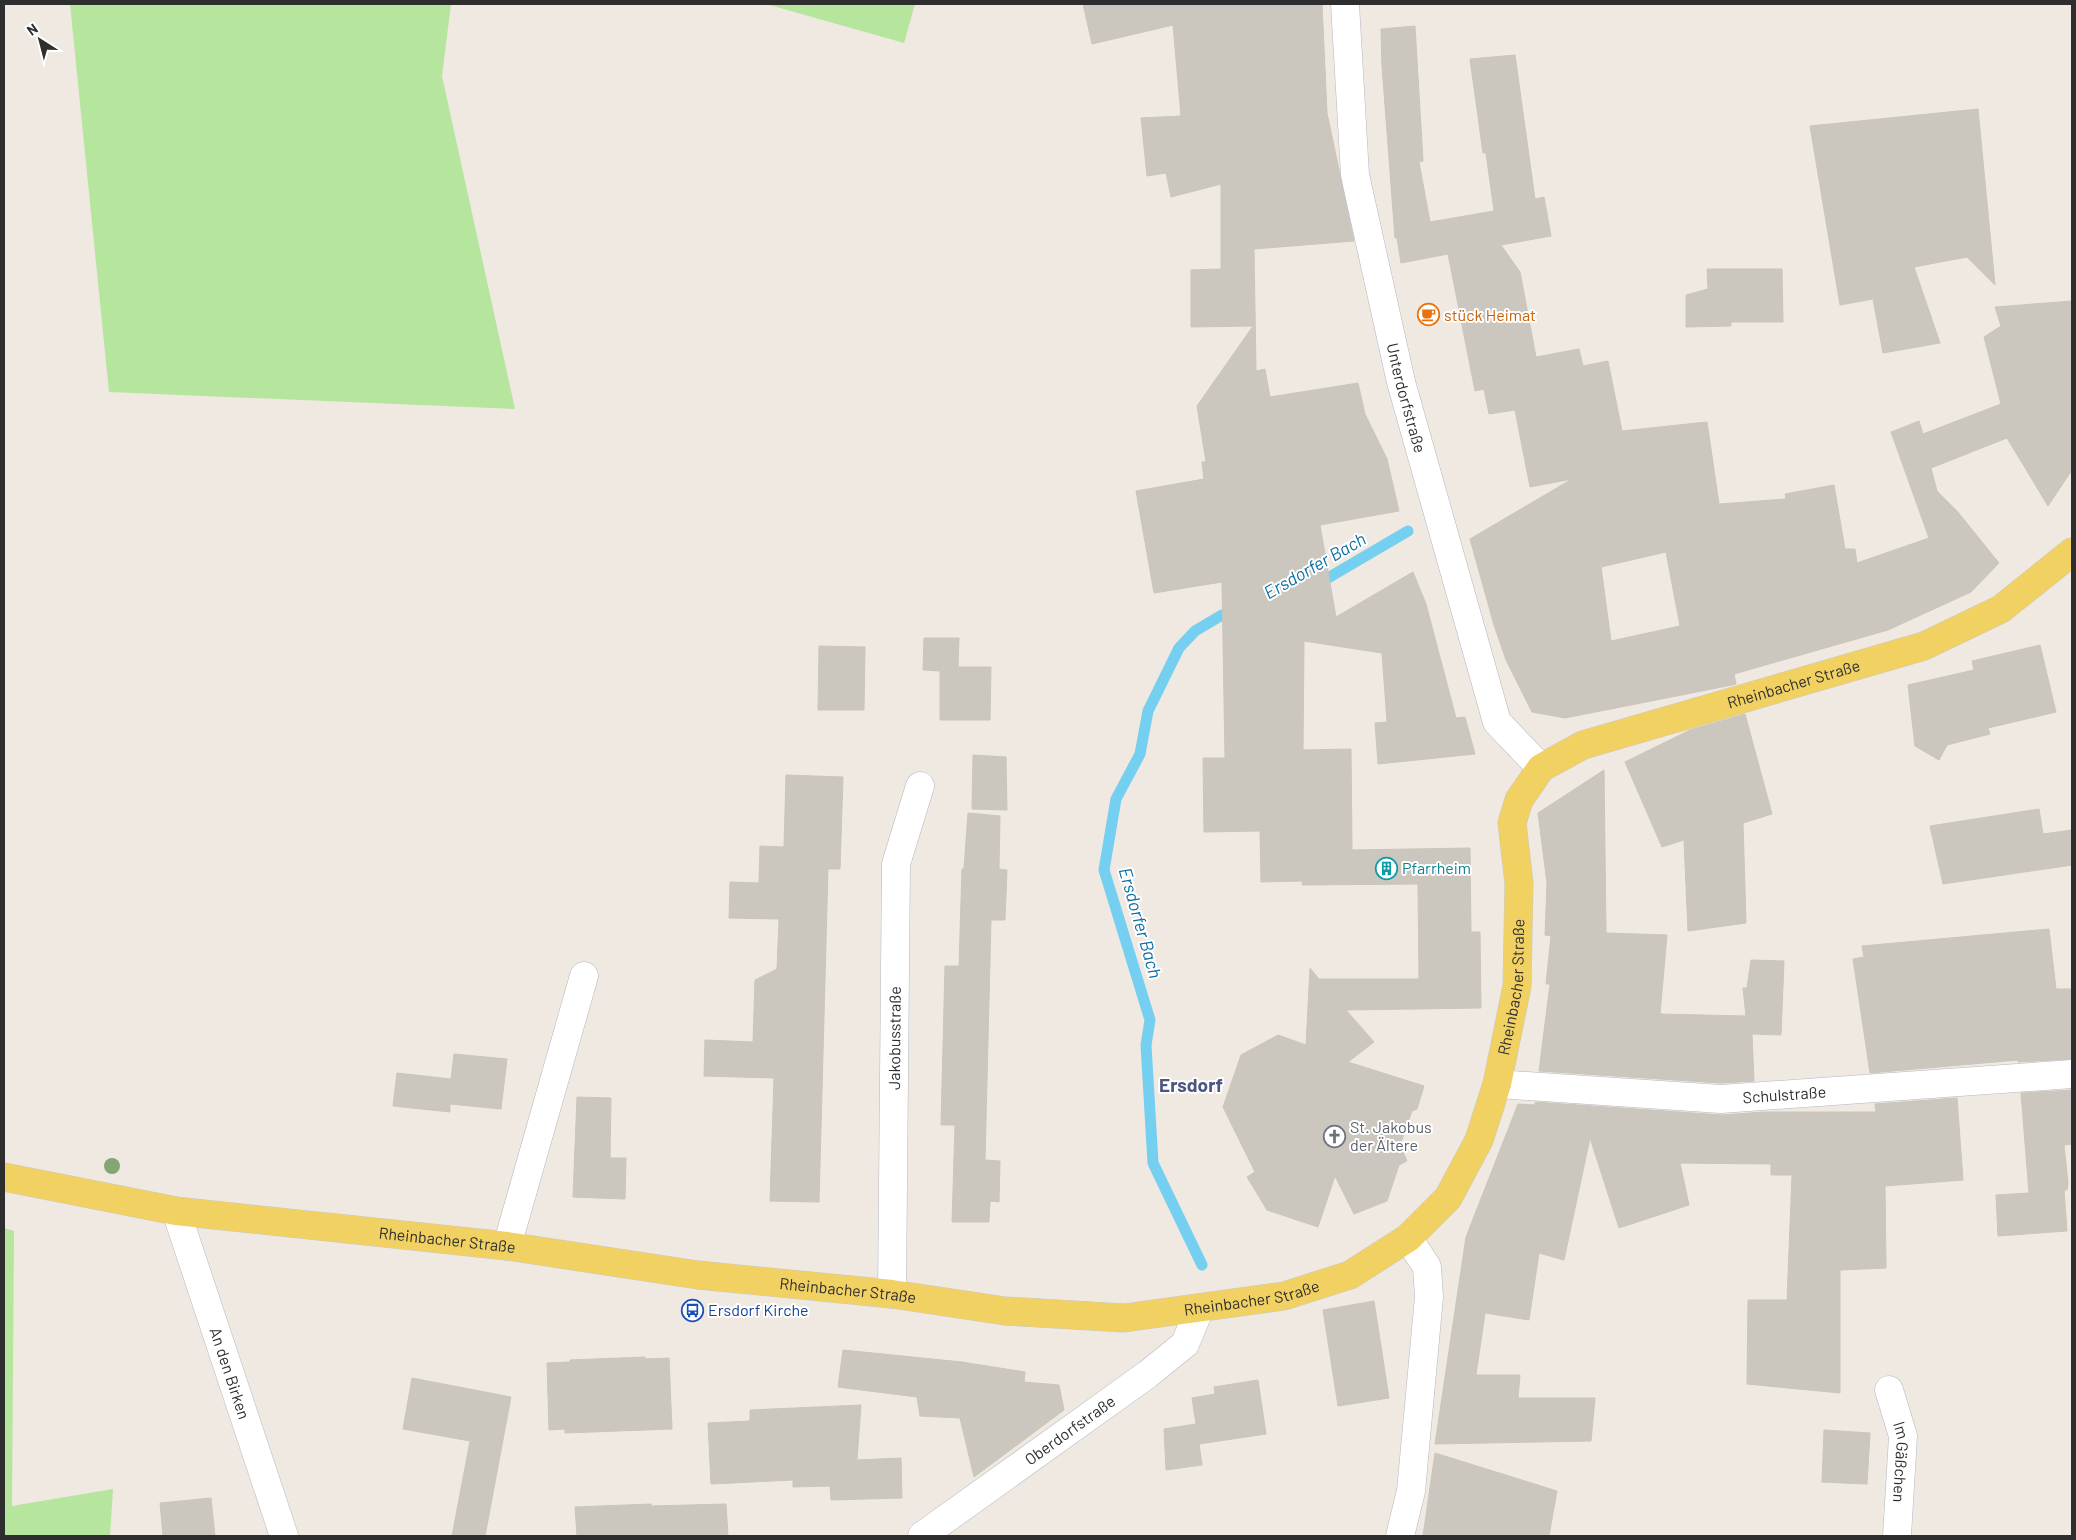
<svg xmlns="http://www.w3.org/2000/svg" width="2076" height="1540" font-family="Barlow,sans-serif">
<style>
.green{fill:#b6e59e}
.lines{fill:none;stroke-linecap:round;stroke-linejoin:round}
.stream{stroke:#75cff0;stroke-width:11}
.building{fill:#cbc7bf;stroke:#cbc5ba;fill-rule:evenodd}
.minor-casing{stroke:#b4b7c1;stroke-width:29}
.major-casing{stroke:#c9c9c9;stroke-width:29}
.minor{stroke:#fff;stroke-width:28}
.major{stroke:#f2d163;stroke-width:28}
.tree{fill:#84a574}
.labels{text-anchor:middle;stroke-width:4;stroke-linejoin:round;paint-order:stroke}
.food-label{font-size:16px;fill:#c56008;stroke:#fff;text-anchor:start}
.street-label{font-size:16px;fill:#2e2e2e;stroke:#fff}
.culture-label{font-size:16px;fill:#0d838f;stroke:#fff;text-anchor:start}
.worship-label{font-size:16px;fill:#5b616d;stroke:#fff;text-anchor:start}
.transit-label{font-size:16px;fill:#164399;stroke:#fff;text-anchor:start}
.water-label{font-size:18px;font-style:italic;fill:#0d6fa3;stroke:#fff}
.quarter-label{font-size:19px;font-weight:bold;fill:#4d5680;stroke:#fff}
</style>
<rect width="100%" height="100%" fill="#efe9e1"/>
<!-- green -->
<g class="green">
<path d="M70 4H451L442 76 515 409 109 392Z"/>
<path d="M766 4H915L904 43Z"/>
<path d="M4 1228 14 1231 12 1506 113 1489 110 1536H4Z"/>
</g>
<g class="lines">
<!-- stream -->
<g class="stream">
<path d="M1316 585 1408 531"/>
<path d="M1202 1265 1153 1163 1146 1045 1150 1020 1104 870 1116 799 1140 754 1148 711 1179 648 1195 631 1222 615 1237 617"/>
</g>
</g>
<!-- building -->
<g class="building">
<path d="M1083 4H1322L1327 113 1354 241 1254 249 1256 371 1265 369 1270 397 1358 383 1365 414 1387 459 1399 511 1320 525 1336 617 1413 572 1426 604 1456 718 1465 717 1475 754 1378 764 1375 723 1387 722 1382 653 1304 641 1303 750 1351 749 1352 850 1470 848 1471 932H1480L1481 1008 1346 1010 1374 1042 1348 1062 1424 1086 1417 1109 1412 1111 1400 1145 1407 1161 1399 1165 1387 1201 1354 1214 1335 1176 1318 1227 1267 1210 1247 1177 1255 1172 1223 1107 1241 1055 1278 1035 1306 1045 1310 968 1319 979H1419L1418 884 1302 885 1303 881 1261 882 1260 831 1204 832 1203 758H1225L1222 582 1154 593 1136 491 1204 479 1202 462H1206L1197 406 1253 326 1191 327V270L1221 269V184L1171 197 1166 173 1147 176 1141 118 1181 116 1173 25 1092 44Z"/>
<path d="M1415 26 1423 161 1419 162 1430 222 1494 211 1486 153H1483L1470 59 1515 55 1535 199 1544 197 1551 236 1501 245 1520 272 1536 357 1579 349 1583 366 1608 361 1622 431 1707 422 1719 504 1786 499 1785 494 1834 485 1845 549H1855L1857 563 1929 538 1891 432 1919 421 1923 434 2001 404 1984 337 2001 326 1995 307 2072 301V470L2048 506 2007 438 1931 468 1937 491 1957 511 1999 563 1971 592 1888 630 1734 674 1736 684 1732 685 1565 718 1532 712 1506 660 1494 625 1470 539 1572 479 1530 487 1515 410 1489 414 1484 389 1475 391 1448 254 1401 263 1397 238H1395L1382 66 1381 29ZM1666 552 1680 626 1611 641 1601 567Z"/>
<path d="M1978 109 1995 285 1967 257 1914 267 1940 343 1883 353 1873 299 1840 305 1810 126Z"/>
<path d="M1707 269H1782L1783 322H1731V326L1686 327V295L1708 289Z"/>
<path d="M924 638H959L958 667H991L990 720H940V671L923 670Z"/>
<path d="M2040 645 2056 712 1988 728 1990 734 1947 745 1939 760 1915 746 1908 685 1974 670 1972 661Z"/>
<path d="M819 646 865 647 864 710H818Z"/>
<path d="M1745 714 1772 814 1743 823 1746 923 1688 931 1684 840 1662 847 1625 762 1690 730Z"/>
<path d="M973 755 1006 757 1007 810 972 809Z"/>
<path d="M1604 770 1606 933 1667 935 1660 1014 1746 1016 1743 988H1747L1751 960 1784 961 1781 1035 1752 1034 1754 1081 1721 1083 1539 1071 1550 984H1546L1551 936 1545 935 1547 883 1538 813Z"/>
<path d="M786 775 843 777 840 869H828L819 1202 770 1201 774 1078 704 1076 705 1040 753 1042 755 980 777 969 779 919 729 918 730 882 759 883 760 846 784 847Z"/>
<path d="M2039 809 2043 834 2072 830V865L1943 884 1930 826Z"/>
<path d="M968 813 1000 816 999 869 1007 870 1005 920H991L985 1160 1000 1161 999 1202 990 1201 989 1222H952L955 1125H941L945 966H959L962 869H964Z"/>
<path d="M2049 929 2056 989H2072V1059L2018 1062V1060L1870 1073 1853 959 1864 957 1862 946Z"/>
<path d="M454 1054 507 1059 501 1109 450 1104V1112L393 1106 397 1073 451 1079Z"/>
<path d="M2072 1090V1144L2064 1145 2068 1183 2067 1190H2064L2067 1231 1998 1236 1996 1195 2029 1193 2021 1093Z"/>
<path d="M577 1097 611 1098 610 1158H626L625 1199 573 1197Z"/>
<path d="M1957 1098 1963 1180 1885 1186 1886 1268 1840 1270V1393L1747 1384 1748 1300H1787L1792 1175H1771V1164L1680 1163 1689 1205 1619 1228 1590 1138 1564 1260 1539 1253 1529 1320 1485 1313 1476 1375H1520L1518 1398H1595L1591 1441 1435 1444 1466 1237 1518 1104 1535 1105V1102L1722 1115 1763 1112H1876L1875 1104Z"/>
<path d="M1374 1301 1389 1398 1338 1406 1323 1310Z"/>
<path d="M843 1350 962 1362 1025 1372 1024 1382 1059 1385 1064 1410 974 1477 960 1418 920 1416 917 1397 838 1387Z"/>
<path d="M645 1357V1359L669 1358 672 1429 565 1433V1429L549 1430 547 1363 570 1362V1360Z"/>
<path d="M412 1378 511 1397 485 1536H452L470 1441 403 1429Z"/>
<path d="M1258 1380 1266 1434 1199 1444 1202 1465 1166 1470 1164 1429 1196 1424 1192 1398 1215 1394 1214 1387Z"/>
<path d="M861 1405 857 1460 901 1458 902 1498 831 1500 830 1486 793 1487V1480L711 1484 708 1423 750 1421V1410Z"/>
<path d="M1824 1430 1870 1433 1867 1484 1822 1482Z"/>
<path d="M1435 1453 1557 1491 1549 1536H1423Z"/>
<path d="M211 1498 215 1536H163L160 1503Z"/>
<path d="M651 1504V1506L726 1504 728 1536H577L575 1507Z"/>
</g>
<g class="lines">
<defs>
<g id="minor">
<path id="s1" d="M1345 4 1355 175 1401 382 1497 722 1541 768"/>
<path id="s2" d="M1497 1084 1721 1099 2072 1074"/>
<path id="s3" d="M176 1211 284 1536"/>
<path d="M507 1246 584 976"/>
<path id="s4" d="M892 1294 896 864 920 786"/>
<path id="s5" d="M1889 1390 1903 1436 1897 1536"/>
<path id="s6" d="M922 1536 1148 1374 1185 1344 1200 1308"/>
<path d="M1400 1536 1411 1491 1429 1297 1427 1267 1408 1238"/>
</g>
<g id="major">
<path id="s7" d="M4 1177 176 1211 507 1246 698 1275 892 1294 1005 1311 1124 1318 1284 1296 1350 1275 1408 1238 1448 1198 1479 1140 1497 1084 1517 986 1519 883 1512 823 1519 800 1541 768 1583 745 1924 646 2001 609 2072 552"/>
</g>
</defs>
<!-- minor casing -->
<use href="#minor" class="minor-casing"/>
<!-- major casing -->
<use href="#major" class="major-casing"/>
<!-- minor -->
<use href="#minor" class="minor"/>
<!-- major -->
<use href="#major" class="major"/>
</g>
<!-- trees -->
<circle class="tree" cx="112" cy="1166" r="8"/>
<!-- icons -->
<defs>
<symbol id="cafe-ring" viewBox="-11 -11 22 22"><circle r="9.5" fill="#fff" stroke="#e8710a" stroke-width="1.5"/><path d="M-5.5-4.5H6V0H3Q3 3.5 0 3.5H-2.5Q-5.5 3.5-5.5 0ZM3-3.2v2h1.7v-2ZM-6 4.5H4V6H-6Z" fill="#e8710a"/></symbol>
<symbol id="building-ring" viewBox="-11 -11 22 22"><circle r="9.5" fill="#fff" stroke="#0f9aa8" stroke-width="1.5"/><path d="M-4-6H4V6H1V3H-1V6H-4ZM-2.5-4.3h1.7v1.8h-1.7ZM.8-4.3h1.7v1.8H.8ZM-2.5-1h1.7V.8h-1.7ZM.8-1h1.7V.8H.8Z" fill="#0f9aa8"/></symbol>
<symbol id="church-ring" viewBox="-11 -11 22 22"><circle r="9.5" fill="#fff" stroke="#6b7280" stroke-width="1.5"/><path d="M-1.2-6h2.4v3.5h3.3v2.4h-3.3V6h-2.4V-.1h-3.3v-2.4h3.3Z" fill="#6b7280"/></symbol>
<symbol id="bus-ring" viewBox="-11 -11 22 22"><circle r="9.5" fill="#fff" stroke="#1a4fb4" stroke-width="1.5"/><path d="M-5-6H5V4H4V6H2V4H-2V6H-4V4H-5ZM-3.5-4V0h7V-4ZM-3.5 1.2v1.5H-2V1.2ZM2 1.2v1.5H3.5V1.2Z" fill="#1a4fb4"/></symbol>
</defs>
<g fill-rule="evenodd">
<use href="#cafe-ring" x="1416" y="302" width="25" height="25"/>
<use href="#building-ring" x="1374" y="856" width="25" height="25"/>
<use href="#church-ring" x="1322" y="1124" width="25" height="25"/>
<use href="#bus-ring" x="680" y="1298" width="25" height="25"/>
</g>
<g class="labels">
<!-- food labels -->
<g class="food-label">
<text x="1444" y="321">stück Heimat</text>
</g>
<!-- street labels -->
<g class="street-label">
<text dy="6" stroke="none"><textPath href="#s1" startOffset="400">Unterdorfstraße</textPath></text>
<text dy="6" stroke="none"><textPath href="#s7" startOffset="2204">Rheinbacher Straße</textPath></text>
<text dy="6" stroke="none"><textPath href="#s7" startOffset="1709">Rheinbacher Straße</textPath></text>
<text dy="6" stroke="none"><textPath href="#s4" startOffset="256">Jakobusstraße</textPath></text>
<text dy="6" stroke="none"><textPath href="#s2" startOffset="288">Schulstraße</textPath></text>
<text dy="6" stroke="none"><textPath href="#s7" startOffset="448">Rheinbacher Straße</textPath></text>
<text dy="6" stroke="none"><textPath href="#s7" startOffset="852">Rheinbacher Straße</textPath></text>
<text dy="6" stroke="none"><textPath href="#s7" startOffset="1259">Rheinbacher Straße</textPath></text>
<text dy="6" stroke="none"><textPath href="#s3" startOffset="171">An den Birken</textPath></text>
<text dy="6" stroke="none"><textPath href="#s6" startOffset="182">Oberdorfstraße</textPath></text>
<text dy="6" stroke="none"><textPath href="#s5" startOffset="74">Im Gäßchen</textPath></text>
</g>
<!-- culture labels -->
<g class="culture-label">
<text x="1402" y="874">Pfarrheim</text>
</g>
<!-- worship labels -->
<g class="worship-label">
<text x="1350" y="1133">St. Jakobus<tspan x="1350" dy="18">der Ältere</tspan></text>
</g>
<!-- transit labels -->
<g class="transit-label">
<text x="708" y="1316">Ersdorf Kirche</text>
</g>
<!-- water labels -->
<g class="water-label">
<text transform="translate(1315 566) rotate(-30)" y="6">Ersdorfer Bach</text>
<text transform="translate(1140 923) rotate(74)" y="6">Ersdorfer Bach</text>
</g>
<!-- quarter labels -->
<g class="quarter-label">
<text x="1191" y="1092">Ersdorf</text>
</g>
</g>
<!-- border -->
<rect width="2076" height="1540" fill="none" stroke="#2e2e2e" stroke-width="10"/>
<!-- north arrow -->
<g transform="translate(40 40) rotate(324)" stroke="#ffffff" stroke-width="4" paint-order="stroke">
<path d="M0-4L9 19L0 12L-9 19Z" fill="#2e2e2e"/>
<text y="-8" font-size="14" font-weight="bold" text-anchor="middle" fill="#2e2e2e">N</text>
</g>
</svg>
